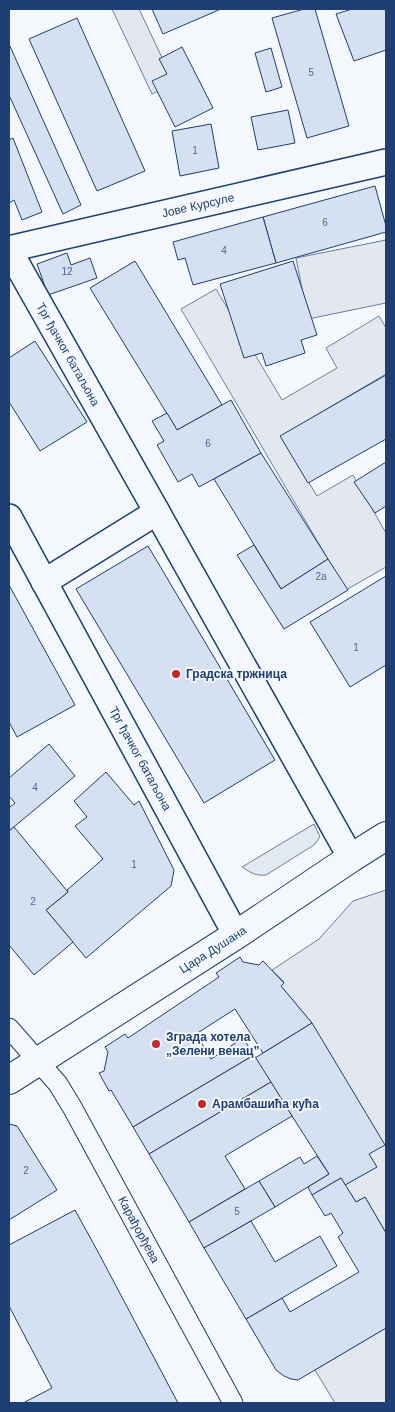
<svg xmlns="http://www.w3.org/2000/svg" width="395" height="1412" font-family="Helvetica,sans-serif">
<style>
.green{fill:#e3e9f0;stroke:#687fa3}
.parking{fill:#e3e8f0;stroke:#687fa3}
.building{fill:#d5e0f0;stroke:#1d3f73}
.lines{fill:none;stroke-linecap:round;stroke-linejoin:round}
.pedestrian-casing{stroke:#1d3f73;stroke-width:21}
.minor-casing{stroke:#1d3f73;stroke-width:28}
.secondary-casing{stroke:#1d3f73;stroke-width:30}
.pedestrian{stroke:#f4f7fb;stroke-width:19}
.minor{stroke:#f4f7fb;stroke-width:25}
.secondary{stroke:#f4f7fb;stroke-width:28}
.poi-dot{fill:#c62828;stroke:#f4f7fb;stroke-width:2}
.labels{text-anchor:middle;stroke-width:4;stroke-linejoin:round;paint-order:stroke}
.number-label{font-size:10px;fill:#4b6792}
.street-label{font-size:12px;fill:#1d3f73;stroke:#f4f7fb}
.poi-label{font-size:12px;font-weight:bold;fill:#1d3f73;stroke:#f4f7fb;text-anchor:start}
</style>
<rect width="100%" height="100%" fill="#f4f7fb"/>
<!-- green -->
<path class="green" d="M314 824 320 837 314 845 266 875C256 876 251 873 242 867Z"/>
<!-- parking -->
<g class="parking">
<path d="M112 9H139L174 83 152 94Z"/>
<path d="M386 240V303L308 319 296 258Z"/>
<path d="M216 289 282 400 337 368 326 348 379 316 386 328V374L281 436 317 496 353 475 386 533V567L346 590 181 309Z"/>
<path d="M386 890V1233L365 1197 356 1202 345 1185 376 1167 369 1154 312 1023 281 986 284 982 272 970 319 939 353 901Z"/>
<path d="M386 1328V1403H335L315 1370Z"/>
</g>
<!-- building -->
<g class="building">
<path d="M152 9H221L163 34Z"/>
<path d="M304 9H315L349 126 307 138 272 18Z"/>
<path d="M352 9H386V50L354 61 336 14Z"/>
<path d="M77 18 145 171 97 191 29 39Z"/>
<path d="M9 44 81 205 63 214 9 95Z"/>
<path d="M182 47 213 108 175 127 152 81 167 74 159 59Z"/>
<path d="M271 48 282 87 266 92 255 53Z"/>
<path d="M288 110 295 143 258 150 251 117Z"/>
<path d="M211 124 219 168 180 176 172 131Z"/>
<path d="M13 138 42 212 22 220 14 200 9 203V140Z"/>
<path d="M375 186 386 226V232L276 263 263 217Z"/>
<path d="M263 217 276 263 193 285 185 258 178 260 173 242Z"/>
<path d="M67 253 71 265 90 258 97 278 48 295 37 264Z"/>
<path d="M135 261 222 405 177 430 90 288Z"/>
<path d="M293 261 317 335 301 340 305 353 266 366 262 353 244 358 220 284Z"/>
<path d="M35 341 87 422 40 451 9 402V358Z"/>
<path d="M386 375V439L308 483 280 436Z"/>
<path d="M231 400 261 453 199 487 192 474 178 482 157 445 164 441 152 421 167 413 177 430Z"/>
<path d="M261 453 328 559 281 589 214 479Z"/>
<path d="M386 462V506L375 513 354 482Z"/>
<path d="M254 545 281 589 328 559 348 590 284 629 237 555Z"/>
<path d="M148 546 275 760 204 803 76 589Z"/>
<path d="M386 576V665L350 687 310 622Z"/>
<path d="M9 585 75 705 17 737 9 722Z"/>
<path d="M49 744 75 776 9 831V808L15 803 9 796V778Z"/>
<path d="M106 772 134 805 139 801 174 870 171 886 86 958 46 910 68 892 67 890 103 859 75 826 87 817 74 801Z"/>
<path d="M14 827 68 892 46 910 73 942 34 975 9 945V831Z"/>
<path d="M240 957 243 962 259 965 263 961 284 983 281 986 312 1023 263 1053 235 1009 196 1034 211 1059 243 1038 254 1055 133 1127 111 1090 109 1091 99 1073 104 1071 108 1052 105 1047 125 1034 128 1038 219 977 216 973Z"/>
<path d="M312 1023 385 1145 369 1154 377 1167 345 1185 341 1178 312 1195 308 1187 329 1174 255 1058Z"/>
<path d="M254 1055 271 1082 149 1154 133 1127Z"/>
<path d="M271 1082 292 1116 225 1156 245 1189 189 1222 149 1154Z"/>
<path d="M9 1124 17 1126 57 1190 9 1220Z"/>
<path d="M317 1156 329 1174 275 1207 259 1181 300 1157 304 1164Z"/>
<path d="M341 1178 356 1202 365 1197 386 1233V1328L298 1380 291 1379 284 1376 276 1370 246 1319 282 1298 290 1312 359 1272 338 1237 343 1233 331 1213 325 1216 312 1195Z"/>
<path d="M259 1181 275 1207 204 1248 189 1222Z"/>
<path d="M75 1210 97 1250 178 1403H23L52 1388 9 1306V1245Z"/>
<path d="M251 1221 275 1262 320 1236 337 1266 246 1319 204 1248Z"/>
</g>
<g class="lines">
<defs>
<g id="pedestrian">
<path id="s1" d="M9 1028 58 1084 72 1107 233 1403"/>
</g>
<g id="minor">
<path id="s2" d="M9 249 386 162"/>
<path id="s3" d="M9 250 157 512 351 858"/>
<path id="s4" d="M9 517 236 935"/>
<path d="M44 582 157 512"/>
</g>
<g id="secondary">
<path id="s5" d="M9 1080 236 935 351 858 386 836"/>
</g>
</defs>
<!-- pedestrian casing -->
<use href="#pedestrian" class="pedestrian-casing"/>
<!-- minor casing -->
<use href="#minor" class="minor-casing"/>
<!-- secondary casing -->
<use href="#secondary" class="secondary-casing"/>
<!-- pedestrian -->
<use href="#pedestrian" class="pedestrian"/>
<!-- minor -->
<use href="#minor" class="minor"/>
<!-- secondary -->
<use href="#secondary" class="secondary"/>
</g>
<!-- markers -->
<g class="poi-dot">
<circle cx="176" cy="674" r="5"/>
<circle cx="156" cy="1044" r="5"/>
<circle cx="202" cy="1104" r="5"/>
</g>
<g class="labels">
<!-- number labels -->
<g class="number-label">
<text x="311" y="76">5</text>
<text x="195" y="154">1</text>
<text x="325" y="226">6</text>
<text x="224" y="254">4</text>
<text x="67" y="275">12</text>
<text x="208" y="447">6</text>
<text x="321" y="580">2a</text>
<text x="356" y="651">1</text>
<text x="35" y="791">4</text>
<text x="134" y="868">1</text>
<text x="33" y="905">2</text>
<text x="26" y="1174">2</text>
<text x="237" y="1215">5</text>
</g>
<!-- street labels -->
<g class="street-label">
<text dy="4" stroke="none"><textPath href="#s2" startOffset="194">Јове Курсуле</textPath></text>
<text dy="4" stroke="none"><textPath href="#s3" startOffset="120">Трг ђачког батаљона</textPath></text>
<text dy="4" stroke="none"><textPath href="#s4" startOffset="275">Трг ђачког батаљона</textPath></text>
<text dy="4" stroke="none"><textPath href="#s5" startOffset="242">Цара Душана</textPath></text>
<text dy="4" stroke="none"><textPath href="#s1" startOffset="241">Карађорђева</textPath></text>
</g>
<!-- poi labels -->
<g class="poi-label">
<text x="186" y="678">Градска тржница</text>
<text x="166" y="1041">Зграда хотела<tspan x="166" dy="14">„Зелени венац”</tspan></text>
<text x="212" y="1108">Арамбашића кућа</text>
</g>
</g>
<!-- border -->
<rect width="395" height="1412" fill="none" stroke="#1d3f73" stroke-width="20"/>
</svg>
